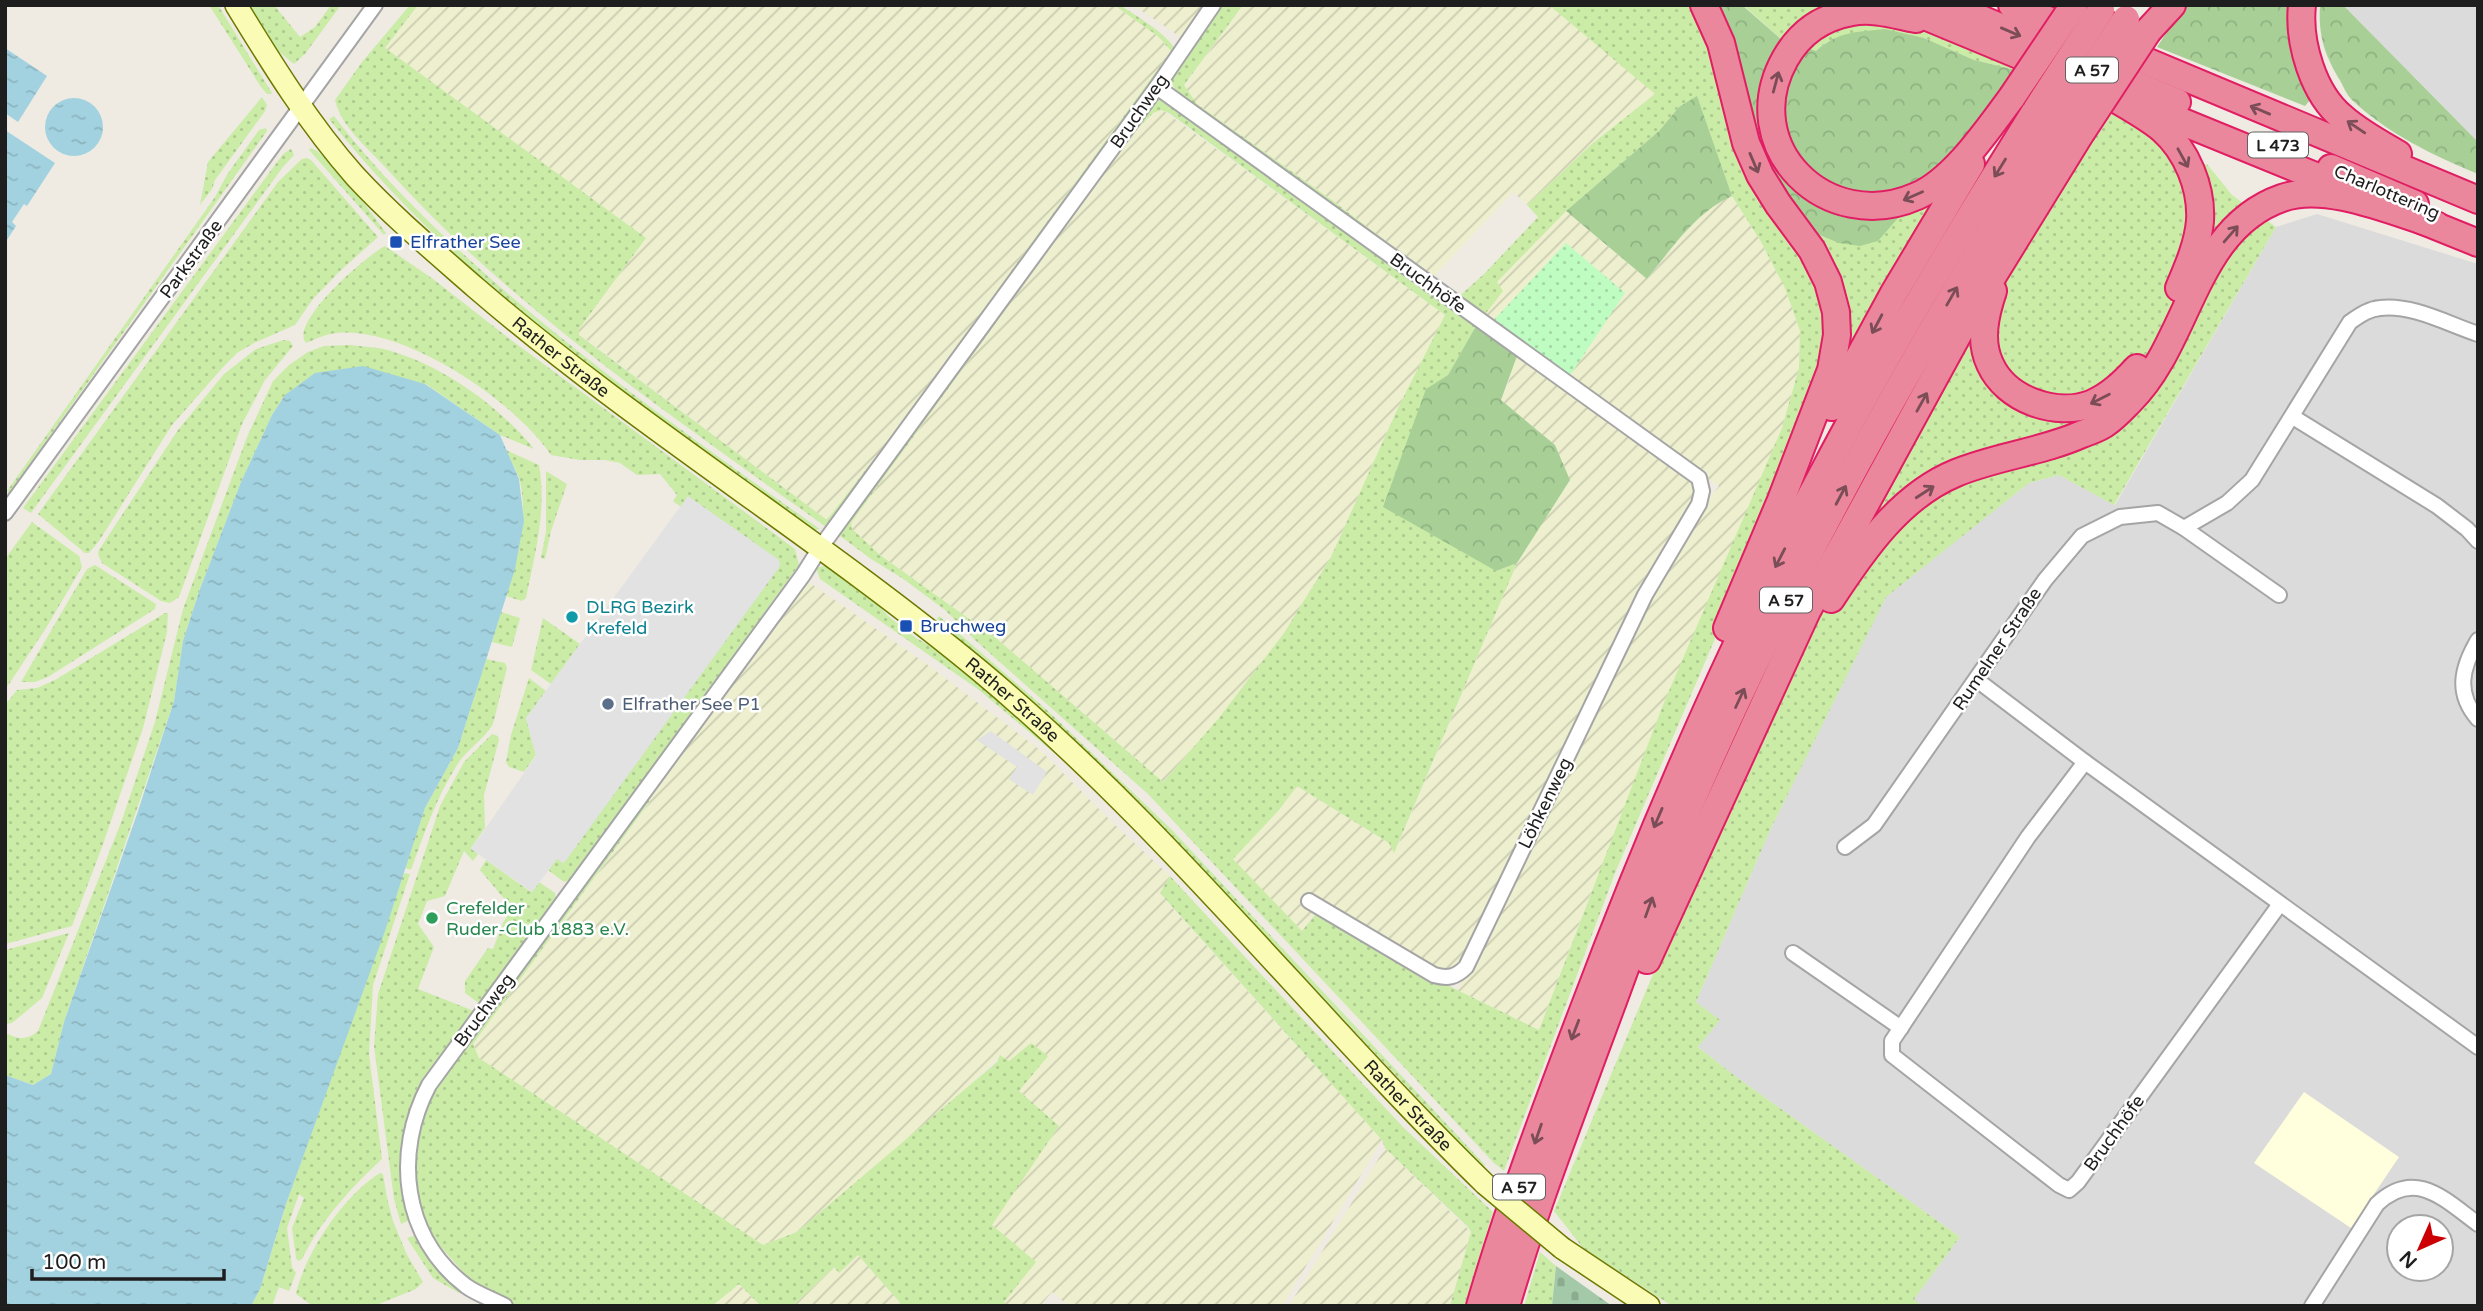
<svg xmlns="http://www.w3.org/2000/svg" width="2483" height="1311" font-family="'Varela Round',sans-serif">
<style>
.residential{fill:#dcdbdb;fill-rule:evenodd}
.education{fill:#fffedd}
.farmland{fill:url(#farmland-furrows)}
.grass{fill:url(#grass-dots);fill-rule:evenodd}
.forest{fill:url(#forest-crowns)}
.cemetery{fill:url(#cemetery-stones)}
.park{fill:url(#park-dots)}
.parking{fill:#e2e2e2}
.water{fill:url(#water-ripples)}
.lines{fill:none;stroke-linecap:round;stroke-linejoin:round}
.street-casing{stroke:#a5a5a5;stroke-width:18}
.secondary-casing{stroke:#6e7900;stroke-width:24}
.highway-casing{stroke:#e11d63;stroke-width:30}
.street{stroke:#fff;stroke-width:14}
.secondary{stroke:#fafcb5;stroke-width:21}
.highway{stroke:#ea879c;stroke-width:26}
.secondary-bridge-casing{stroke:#6e7900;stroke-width:24;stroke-linecap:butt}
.highway-bridge-casing{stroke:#e11d63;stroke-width:30;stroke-linecap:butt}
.secondary-bridge{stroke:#fafcb5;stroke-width:21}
.highway-bridge{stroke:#ea879c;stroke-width:26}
.oneway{stroke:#7a4d57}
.transit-dot{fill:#1a4fb4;stroke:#fff;stroke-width:2.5}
.culture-dot{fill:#0f9aa8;stroke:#fff;stroke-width:2.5}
.service-dot{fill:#5c6f8a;stroke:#fff;stroke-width:2.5}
.leisure-dot{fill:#2e9e5b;stroke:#fff;stroke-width:2.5}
.labels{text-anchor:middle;stroke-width:5;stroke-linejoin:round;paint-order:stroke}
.shield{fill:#fff;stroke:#626262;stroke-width:2}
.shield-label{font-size:16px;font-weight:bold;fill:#1e1e1e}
.street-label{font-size:18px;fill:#1e1e1e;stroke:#fff}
.transit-label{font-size:18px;fill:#164399;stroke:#fff;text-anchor:start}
.culture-label{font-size:18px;fill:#0d838f;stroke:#fff;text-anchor:start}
.service-label{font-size:18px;fill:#4e5e75;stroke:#fff;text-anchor:start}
.leisure-label{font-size:18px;fill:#27864d;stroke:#fff;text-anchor:start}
</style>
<defs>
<pattern id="farmland-furrows" width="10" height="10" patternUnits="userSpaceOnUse" patternTransform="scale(1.75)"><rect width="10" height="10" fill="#edefce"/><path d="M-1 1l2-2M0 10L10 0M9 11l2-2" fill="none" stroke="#cbccb0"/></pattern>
<pattern id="grass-dots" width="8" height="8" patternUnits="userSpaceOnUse" patternTransform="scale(1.75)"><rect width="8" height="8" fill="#caeca7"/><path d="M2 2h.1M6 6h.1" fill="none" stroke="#adca8f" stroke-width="1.8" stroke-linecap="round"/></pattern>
<pattern id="forest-crowns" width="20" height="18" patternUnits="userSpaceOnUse" patternTransform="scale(1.75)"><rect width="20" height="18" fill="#a8d096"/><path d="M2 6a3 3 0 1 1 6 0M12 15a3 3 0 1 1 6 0" fill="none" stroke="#90b281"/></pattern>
<pattern id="cemetery-stones" width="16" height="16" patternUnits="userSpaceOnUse" patternTransform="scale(1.75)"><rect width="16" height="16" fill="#a3c9a8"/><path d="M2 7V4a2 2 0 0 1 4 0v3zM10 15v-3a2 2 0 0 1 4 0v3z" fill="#8cac90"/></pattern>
<pattern id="park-dots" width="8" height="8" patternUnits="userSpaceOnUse" patternTransform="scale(1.75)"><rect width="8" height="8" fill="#befcc2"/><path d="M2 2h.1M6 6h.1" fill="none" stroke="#a3d8a6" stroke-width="1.8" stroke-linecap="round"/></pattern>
<pattern id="water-ripples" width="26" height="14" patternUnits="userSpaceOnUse" patternTransform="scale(1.75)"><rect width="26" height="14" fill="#a2d2df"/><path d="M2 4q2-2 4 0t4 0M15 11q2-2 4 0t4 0" fill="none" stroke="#8bb4bf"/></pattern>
</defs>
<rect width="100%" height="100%" fill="#efebe3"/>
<!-- residential -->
<g class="residential">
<path d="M2343 5H2478V142Z"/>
<path d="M2317 214 2478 264V1306H1921L1913 1300 1960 1237 1735 1076 1698 1047 1696 1002 1771 828 1886 596 2029 483 2059 475 2115 505 2276 227ZM2399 1227H2441V1269H2399Z"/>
</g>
<!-- education -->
<path class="education" d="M2304 1092 2399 1157 2351 1228 2254 1163Z"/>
<!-- farmland -->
<g class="farmland">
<path d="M418 5H1114L1159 37 1171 51 884 446 827 520 579 334V329L646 238 385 48Z"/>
<path d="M1133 5H1207L1185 36H1179Z"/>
<path d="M1243 5H1549L1656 94 1593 143 1527 205 1513 192 1433 277 1333 201 1197 104 1184 86Z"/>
<path d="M1161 109 1445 315 1397 410 1331 557 1284 633 1218 719 1163 782 997 639 880 555 852 529 851 523 1134 132 1153 113Z"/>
<path d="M1732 196 1760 240 1785 288 1800 331 1799 368 1782 428 1588 900 1539 1030 1457 990 1643 609 1699 513 1719 486 1694 470 1693 480 1697 497 1465 963 1444 973 1312 916 1302 931 1232 859 1279 810 1297 786 1389 843 1395 852 1517 563 1569 480 1555 445 1501 400 1510 378 1476 326 1497 282 1566 211 1647 279 1684 233 1715 203Z"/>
<path d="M805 582 810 583 928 665 1040 750 1115 825 1170 876 1160 894 1382 1140 1282 1306H1069L1052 1292 1040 1306H1008L1004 1302 1036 1262 991 1225 1059 1126 1019 1091 1047 1056 1009 1061 1000 1056 961 1094 797 1232 763 1245 479 1058 473 1044 650 802 646 799Z"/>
<path d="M1385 1148 1471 1232 1450 1306H1289Z"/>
<path d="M858 1255 903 1306H793L834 1267 839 1273Z"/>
<path d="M739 1284 761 1306H712Z"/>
</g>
<!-- grass -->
<g class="grass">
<path d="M209 5H218L272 93 271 94H267L261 87Z"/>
<path d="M248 5H274L300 37 315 27 331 5H341L305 54 294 64 278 51Z"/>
<path d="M410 5H418L385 48 646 238 579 329V335L827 520 884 446 1171 51 1159 37 1114 5H1120C1139 18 1160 29 1174 47V54L831 523 826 527C673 417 513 309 386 168 368 148 341 127 335 100L362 62Z"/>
<path d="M1221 5H1243L1184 85 1197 104 1333 201 1433 277 1180 98 1170 80 1172 72Z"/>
<path d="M1549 5H1692L1706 37 1718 75 1738 156 1751 186 1797 250 1815 282 1825 312 1826 342 1821 377 1720 627 1615 873 1504 1171 1494 1163 1148 794 975 640 945 610 902 578 871 559 839 535 841 528 1154 99 1167 97 1476 326 1448 375 1426 390 1496 571 1517 563 1394 853 1389 843 1297 786 1279 810 1233 859 1302 931 1315 915 1352 932 1457 990 1539 1030 1663 705 1782 428 1799 368 1800 331 1785 288 1760 240 1732 196 1697 97 1679 107 1659 131 1566 211 1497 282 1503 291 1483 317 1455 300 1485 273 1538 217 1527 205 1593 143 1655 94ZM1161 110 1169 113 1445 315 1397 410 1331 557 1284 633 1218 719 1163 782 997 639 880 555 852 529 851 523 1134 132 1153 113Z"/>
<path d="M1743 5H1853L1785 49 1948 180 1842 369 1811 231 1897 218H1859L1836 213 1811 201 1787 178 1762 100 1767 65 1781 39Z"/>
<path d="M1894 19 2020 64 2016 70 1974 60 1924 38 1828 41 1816 51 1805 47 1830 28Z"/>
<path d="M262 97 267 105 265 111 215 180 212 189 200 205 208 162Z"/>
<path d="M2114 110 2133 119 2167 150 2182 177 2207 164 2232 195 2276 227 2114 505 2059 475 2029 483 1886 597 1771 828 1696 1002 1720 1020 1698 1047 1735 1076 1960 1237 1914 1299 1921 1306H1672L1583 1248 1554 1211 1684 900 1775 704 1899 454 1996 302 2004 279 2094 134 2098 135Z"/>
<path d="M334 116C386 184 449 243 513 298 611 381 715 455 820 529L815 530 806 526C637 404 459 283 329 119Z"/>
<path d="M266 128 267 131 9 493 7 491 215 197 228 173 259 130Z"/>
<path d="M310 148C329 152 373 215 386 233L384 235 309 150Z"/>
<path d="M291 149 294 155 283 167 31 513 23 508 283 154Z"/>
<path d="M307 158 311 160 378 237 340 271 313 299 295 325 254 343 237 353 224 366 172 425 99 541 89 553H85L38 514 278 182 302 159Z"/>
<path d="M385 246 433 279 511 340 795 549 799 565 573 878 564 882 548 870 557 858 563 863 688 497 681 507 673 501 677 495 660 474 637 475 620 463 605 460H580L551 455C515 401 404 326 337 333 325 334 316 339 306 343 288 323 367 255 385 246Z"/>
<path d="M284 340 290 341 293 346 265 380 242 424 179 597 170 603 161 601 102 563 98 554 99 550 178 430 224 374 256 349Z"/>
<path d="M351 345C365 347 380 347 394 352 445 367 501 408 534 449L500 435 426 384 285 395 272 415 241 482 200 589 183 641 174 701 64 1022 51 1074 33 1085 5 1075V1033C19 1039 26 1041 38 1031L122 820 155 722 183 609 247 437 273 381 289 365 308 352 324 346Z"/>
<path d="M506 450 539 465C547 510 535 554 526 598L522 601 506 596C518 559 528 520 520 481 517 471 510 460 506 450Z"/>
<path d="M546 471 567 484 551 531 545 559 541 558 546 531Z"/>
<path d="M32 522 79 556 82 567 46 628 5 690V559Z"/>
<path d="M95 565 156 604 155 609 48 677 35 682H21L87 569Z"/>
<path d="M828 565 868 593 888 616 916 638 956 660 1008 705 1071 767 979 690 820 579 816 568Z"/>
<path d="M501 612 520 618 512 647 492 642Z"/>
<path d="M165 613H168L167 632 143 728 102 847 72 926 5 944V705L17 690 37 688 55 680Z"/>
<path d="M939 616 1048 711 1171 829 1485 1165 1482 1167 1147 810 1091 756 949 633 937 619Z"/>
<path d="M543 618 580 644 551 684 531 670Z"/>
<path d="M486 659 505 663 507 668 493 724C484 740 467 749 457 765 436 798 424 834 411 870L405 868 425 808 458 748Z"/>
<path d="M529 678 546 691 526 718 536 755 524 772 509 767 506 762 511 735Z"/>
<path d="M492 734 498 736 499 740 484 795 485 828 471 848 478 854 473 861 464 851 445 896 427 901 418 924 434 947 418 989 474 1011 413 1100 400 1152 401 1184 410 1220 401 1224 394 1199 374 1046 378 994 440 806 464 762Z"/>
<path d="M646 799 650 801 473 1044 479 1058 763 1245 797 1232 997 1062 1000 1055 1009 1061 1031 1043 1048 1056 1019 1091 1059 1126 992 1225 1036 1262 1004 1302 1008 1306H903L858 1255 839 1273 834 1267 793 1306H761L739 1284 712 1306H518L471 1281 433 1238 420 1209 414 1169 416 1148 429 1097Z"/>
<path d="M486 860 531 892 539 882 555 893 556 903 480 1004 465 993V981L488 948 493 949 503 923 512 908 480 870Z"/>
<path d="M404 873 410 874 373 985 369 1054 382 1159C349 1190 322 1219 302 1259L298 1261 296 1258 292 1228 304 1198 299 1194 287 1228 292 1267 296 1273 289 1291 279 1287 272 1306H251L260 1289 286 1204Z"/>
<path d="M1170 876 1403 1127 1493 1212 1464 1306H1450L1471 1232 1468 1227 1385 1148 1382 1140 1160 893Z"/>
<path d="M69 933 42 998 12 1023 5 1024V950Z"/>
<path d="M380 1173 383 1174 387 1198 393 1221 407 1255 423 1282 416 1289 374 1306H313L296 1294C305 1253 344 1195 380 1173Z"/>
<path d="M416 1235 433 1262 462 1286 459 1293 433 1278 407 1238Z"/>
<path d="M1540 1252 1556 1266 1552 1306H1524Z"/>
</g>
<!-- forest -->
<g class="forest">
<path d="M1714 5H1742L1781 39 1767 65 1762 100 1787 178 1811 201 1836 213 1859 218H1898L1878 241 1860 246 1839 243 1810 231 1755 153Z"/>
<path d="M2185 5H2291C2285 42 2296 67 2310 100L2305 106 2157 47Z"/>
<path d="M2320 5H2343L2478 142V174C2434 156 2387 133 2352 100 2347 95 2344 88 2341 82 2325 56 2318 36 2320 5Z"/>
<path d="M1885 29 1924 38 1974 60 2016 70 1947 162 1911 186 1871 196 1829 186 1802 164 1785 133 1782 97 1805 47 1816 51C1838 31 1857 32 1885 29Z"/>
<path d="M1697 96 1732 196C1696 212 1672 248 1647 279L1566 211 1659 131 1679 107Z"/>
<path d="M1476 326 1501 340 1517 356 1501 400 1555 445 1570 480 1517 563 1496 571 1383 507 1426 389 1448 375Z"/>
</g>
<!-- cemetery -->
<path class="cemetery" d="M1556 1266 1612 1306H1552Z"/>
<!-- park -->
<path class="park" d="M1566 243 1625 293 1567 380 1490 324Z"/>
<!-- parking -->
<g class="parking">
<path d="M688 496 779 560 780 566 564 863 557 859 532 892 471 849 536 756 526 718Z"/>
<path d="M991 731 1047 772 1033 795 1009 779 1017 767 977 740Z"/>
</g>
<!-- water -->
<g class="water">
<path d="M5 48 47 76 18 122 5 113Z"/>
<circle cx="74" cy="127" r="29"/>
<path d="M5 130 55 163 27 206 24 204 12 222 16 226 5 243Z"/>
<path d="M363 366 425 384 500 435 519 479 524 521 515 569 458 748 425 808 385 931 286 1204 260 1289 251 1306H5V1075L33 1085 51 1074 64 1022 137 814 174 701 183 641 200 589 241 482 272 415 285 395 315 373Z"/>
</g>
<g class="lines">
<defs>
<g id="street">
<path d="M1157 87 1699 478 1702 491 1699 504 1645 595 1466 967C1456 977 1448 979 1434 975L1309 901"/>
<path d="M2293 417 2437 506 2467 529 2478 541"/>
<path d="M5 513 375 5"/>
<path d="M2184 528 2279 595"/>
<path d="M2478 640C2462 667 2455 693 2478 719"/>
<path d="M1977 680 2085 762 2478 1047"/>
<path d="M2085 762 2028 837 1892 1041V1055L2059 1185 2069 1190 2078 1182 2280 904"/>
<path d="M1845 847 1874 825 2045 580 2082 536 2120 517 2158 513 2184 528 2227 503 2252 480 2350 322C2359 316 2368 309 2380 308 2412 304 2448 324 2478 334"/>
<path d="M1793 953 1901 1028"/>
<path d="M505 1306C492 1299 477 1294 466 1286 402 1237 393 1153 429 1085L803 575 820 548 1157 87 1213 5"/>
<path d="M2312 1306 2377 1204C2415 1168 2444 1199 2478 1224"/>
</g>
<g id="secondary">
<path id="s1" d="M236 5C272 64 309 124 355 176 392 216 435 252 476 288 636 426 817 536 980 671 1165 825 1313 1016 1485 1184"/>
<path d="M1562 1248 1649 1306"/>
</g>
<g id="highway">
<path d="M1704 5 1721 43 1746 143 1760 175 1778 204 1812 250 1828 282 1836 312 1837 335 1831 370 1781 500 1727 628"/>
<path d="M1898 5 2055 70"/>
<path d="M1948 5 2177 102"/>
<path d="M2012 5 2478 200"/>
<path d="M2302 5C2298 42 2313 94 2343 118 2359 132 2379 143 2398 154"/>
<path d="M1916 19C1895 15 1873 8 1852 12 1823 17 1800 32 1785 59 1736 147 1827 236 1917 196 1954 180 1988 129 2012 97"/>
<path d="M2148 31 2172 5"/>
<path d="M2093 86C2116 100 2141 112 2162 129 2187 151 2202 188 2200 221 2198 244 2188 267 2179 288"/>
<path d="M2146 107 2347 189"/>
<path d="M2331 168 2415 204"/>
<path d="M2421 220 2478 243"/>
<path d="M1993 291C1985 315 1979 341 1990 364 2006 400 2056 417 2091 404 2110 396 2123 383 2137 368"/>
<path d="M1832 407 1894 293 1971 164"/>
<path d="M1831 599C1863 550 1900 496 1956 473 1997 456 2042 452 2082 434 2090 431 2100 428 2106 423 2115 417 2123 408 2130 401 2190 342 2193 229 2282 198 2326 182 2393 212 2436 225"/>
<path d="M1647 960 1807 611 1967 318 2081 133"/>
<path d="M1480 1306C1509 1206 1546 1108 1583 1011 1652 828 1729 649 1821 477 1887 351 1961 230 2036 110"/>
<path d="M1506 1306C1532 1217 1565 1131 1597 1044 1617 991 1636 937 1657 884 1764 617 1906 364 2059 121"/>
</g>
</defs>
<!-- street casing -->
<use href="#street" class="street-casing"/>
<!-- secondary casing -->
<use href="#secondary" class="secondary-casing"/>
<!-- highway casing -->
<use href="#highway" class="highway-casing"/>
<!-- street -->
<use href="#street" class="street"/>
<!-- secondary -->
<use href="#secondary" class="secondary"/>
<!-- highway -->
<use href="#highway" class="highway"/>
<defs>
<path id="secondary-bridge" d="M1485 1184 1562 1248"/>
<g id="highway-bridge">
<path d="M2012 97 2074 5"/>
<path d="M2036 110 2101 10"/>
<path d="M2059 121 2126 19"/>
<path d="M2081 133 2148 31"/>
</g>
</defs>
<!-- secondary-bridge casing -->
<use href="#secondary-bridge" class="secondary-bridge-casing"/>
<!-- highway-bridge casing -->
<use href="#highway-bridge" class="highway-bridge-casing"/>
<!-- secondary-bridge -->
<use href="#secondary-bridge" class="secondary-bridge"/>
<!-- highway-bridge -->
<use href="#highway-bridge" class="highway-bridge"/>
</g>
<!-- one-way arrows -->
<defs><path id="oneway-shaft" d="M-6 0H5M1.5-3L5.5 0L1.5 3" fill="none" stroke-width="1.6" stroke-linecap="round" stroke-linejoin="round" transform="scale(1.75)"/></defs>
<g class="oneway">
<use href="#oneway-shaft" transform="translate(2011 32) rotate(23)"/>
<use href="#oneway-shaft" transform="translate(1776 82) rotate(-75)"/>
<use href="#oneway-shaft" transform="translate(2260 110) rotate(-157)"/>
<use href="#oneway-shaft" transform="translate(2356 127) rotate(-146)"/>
<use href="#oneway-shaft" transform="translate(2183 158) rotate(61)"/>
<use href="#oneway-shaft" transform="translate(1754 163) rotate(67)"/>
<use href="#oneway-shaft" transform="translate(2000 168) rotate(122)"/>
<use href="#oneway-shaft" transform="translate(1913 196) rotate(156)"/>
<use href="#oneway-shaft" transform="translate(2231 234) rotate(-49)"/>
<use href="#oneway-shaft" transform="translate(1952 296) rotate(-60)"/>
<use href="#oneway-shaft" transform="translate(1877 324) rotate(118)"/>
<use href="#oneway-shaft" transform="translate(2100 399) rotate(153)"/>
<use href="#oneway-shaft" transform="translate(1922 402) rotate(-61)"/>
<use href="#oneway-shaft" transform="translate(1925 492) rotate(-33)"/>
<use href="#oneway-shaft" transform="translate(1841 495) rotate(-62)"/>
<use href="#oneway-shaft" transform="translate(1780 558) rotate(117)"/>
<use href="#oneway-shaft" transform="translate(1740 698) rotate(-65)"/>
<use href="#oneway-shaft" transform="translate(1658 818) rotate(113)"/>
<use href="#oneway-shaft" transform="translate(1649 907) rotate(-70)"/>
<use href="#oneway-shaft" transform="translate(1575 1030) rotate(111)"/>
<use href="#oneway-shaft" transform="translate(1538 1134) rotate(109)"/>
</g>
<!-- markers -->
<g class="transit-dot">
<rect x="389" y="235" width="14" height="14" rx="3.5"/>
<rect x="899" y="619" width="14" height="14" rx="3.5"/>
</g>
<circle class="culture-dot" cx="572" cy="617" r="7"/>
<circle class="service-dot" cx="608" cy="704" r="7"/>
<circle class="leisure-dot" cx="432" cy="918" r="7"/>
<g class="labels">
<!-- shield labels -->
<g class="shield">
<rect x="2066" y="57.5" width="52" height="25" rx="5"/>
<rect x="2248" y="132.5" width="60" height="25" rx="5"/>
<rect x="1760" y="587.5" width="52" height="25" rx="5"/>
<rect x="1493" y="1174.5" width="52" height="25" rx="5"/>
</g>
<g class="shield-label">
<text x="2092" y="76">A 57</text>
<text x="2278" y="151">L 473</text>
<text x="1786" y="606">A 57</text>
<text x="1519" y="1193">A 57</text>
</g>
<!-- street labels -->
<g class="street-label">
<text transform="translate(1139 111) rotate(-55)" y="6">Bruchweg</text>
<text transform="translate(2387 192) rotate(23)" y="6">Charlottering</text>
<text transform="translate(191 259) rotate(-54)" y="6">Parkstraße</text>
<text transform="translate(1428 283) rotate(36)" y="6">Bruchhöfe</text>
<text dy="6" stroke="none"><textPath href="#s1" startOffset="483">Rather Straße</textPath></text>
<text transform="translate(1997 649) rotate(-56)" y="6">Rumelner Straße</text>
<text dy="6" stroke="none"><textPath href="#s1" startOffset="1050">Rather Straße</textPath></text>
<text transform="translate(1545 803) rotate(-64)" y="6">Löhkenweg</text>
<text transform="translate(484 1010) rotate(-53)" y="6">Bruchweg</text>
<text dy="6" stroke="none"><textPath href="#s1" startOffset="1617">Rather Straße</textPath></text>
<text transform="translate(2114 1133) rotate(-54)" y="6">Bruchhöfe</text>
</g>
<!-- transit labels -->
<g class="transit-label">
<text x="410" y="248">Elfrather See</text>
<text x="920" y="632">Bruchweg</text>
</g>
<!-- culture labels -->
<g class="culture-label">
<text x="586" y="613">DLRG Bezirk<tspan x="586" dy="21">Krefeld</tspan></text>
</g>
<!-- service labels -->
<g class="service-label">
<text x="622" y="710">Elfrather See P1</text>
</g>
<!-- leisure labels -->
<g class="leisure-label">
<text x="446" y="914">Crefelder<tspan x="446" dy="21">Ruder-Club 1883 e.V.</tspan></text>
</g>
</g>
<!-- border -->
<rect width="2483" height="1311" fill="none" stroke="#1e1e1e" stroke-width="14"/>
<!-- north arrow -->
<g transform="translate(2420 1248) rotate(225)"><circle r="33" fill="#ffffff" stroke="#a5a5a5" stroke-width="2"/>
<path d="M0-5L12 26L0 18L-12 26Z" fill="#cc0004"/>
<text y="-10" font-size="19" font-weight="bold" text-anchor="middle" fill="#1e1e1e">N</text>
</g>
<!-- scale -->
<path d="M32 1269v10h192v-10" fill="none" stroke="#1e1e1e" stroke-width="3.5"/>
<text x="42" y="1269" font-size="21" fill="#1e1e1e" stroke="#ffffff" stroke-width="5" paint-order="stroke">100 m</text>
</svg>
